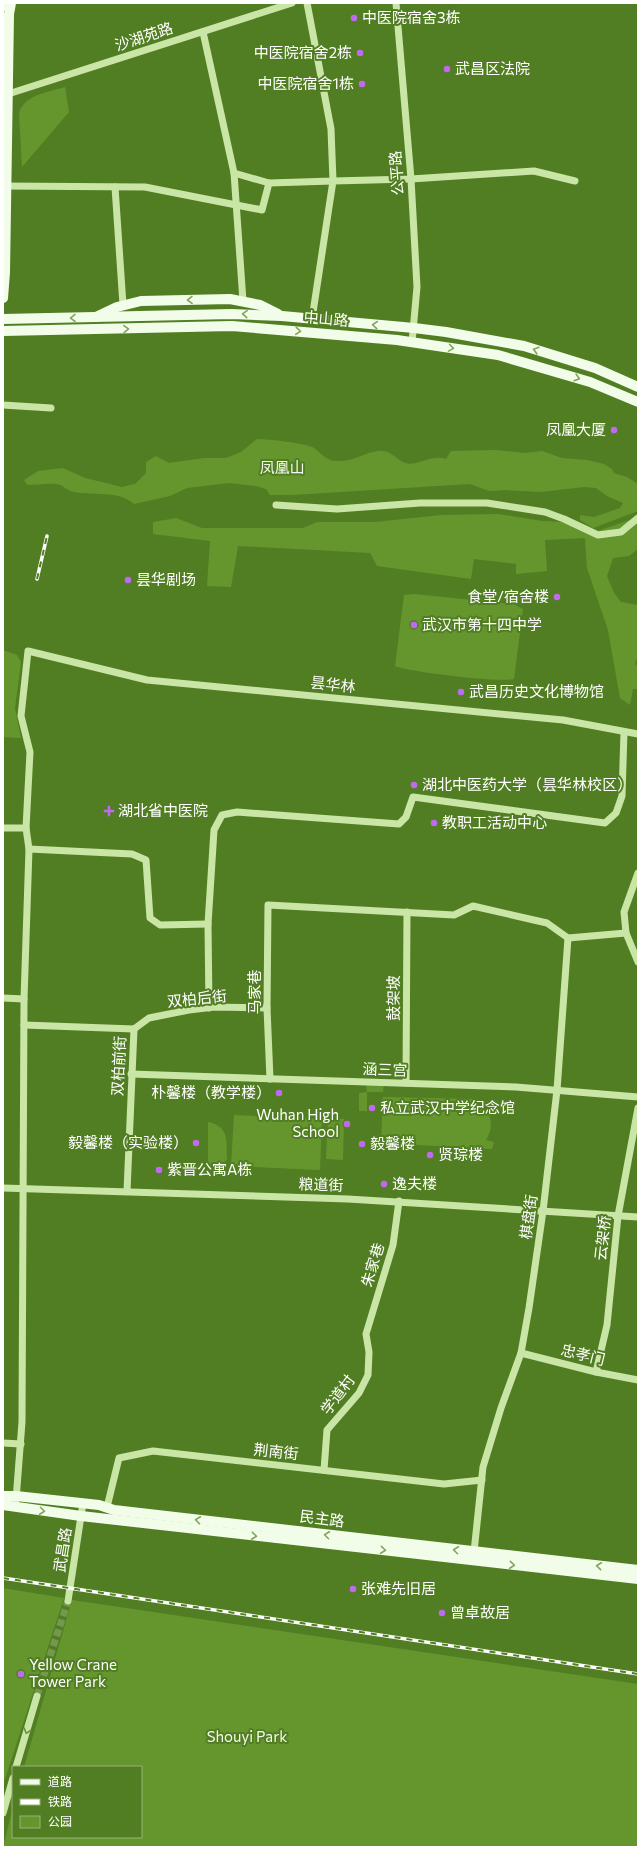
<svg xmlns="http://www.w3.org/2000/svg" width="641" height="1850" font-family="Commissioner,'Noto Sans SC',sans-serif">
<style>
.green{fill:#65962d}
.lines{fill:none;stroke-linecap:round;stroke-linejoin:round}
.minor-tunnel{stroke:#75984f;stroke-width:7;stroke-dasharray:7 3.5;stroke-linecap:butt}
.minor{stroke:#c9e6a7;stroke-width:7}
.major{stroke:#f2fde9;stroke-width:10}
.rail-casing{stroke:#fff;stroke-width:3.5}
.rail{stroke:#527e23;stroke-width:2;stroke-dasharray:6;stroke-linecap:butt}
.oneway{stroke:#82a45e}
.oneway2{stroke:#6a933d}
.poi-dot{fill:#bf6af1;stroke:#527e23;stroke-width:1.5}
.labels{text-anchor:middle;stroke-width:4;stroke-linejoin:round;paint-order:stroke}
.poi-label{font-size:15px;fill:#fff;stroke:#527e23;text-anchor:start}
.street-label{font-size:15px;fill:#fff;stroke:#527e23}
.park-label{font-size:15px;fill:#f3fbea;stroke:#527e23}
</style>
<rect width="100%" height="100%" fill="#527e23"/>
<!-- green -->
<g class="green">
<path d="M65 87 69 112 22 167 19 114C23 95 48 92 65 87Z"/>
<path d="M257 439C267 439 306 443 314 448 321 453 326 461 337 461 352 462 364 453 378 451 390 449 396 459 405 463 418 467 430 454 446 459L451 451 495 450 525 453 542 451 562 458 587 460 604 464 612 469 614 473 627 477 638 484V511L593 528 580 520V515L594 517 620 508 623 503 607 496 596 488 584 487 541 492 505 490 489 491 470 484 292 495H270L266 489 256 486 229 483 187 488 170 496 134 504C119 490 93 496 74 492 67 491 63 484 55 484 46 483 36 485 27 485L24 480 38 471 63 468 85 478 122 487 135 484 146 473V462L156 456 169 463 204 458H226L241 452Z"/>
<path d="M498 514 542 521 563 522 584 531H598L638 517V549L629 556 613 558 607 576 614 593 621 602 638 605V655L635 664 638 667V689H633L630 705 620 698 608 630 587 568 585 538 545 540 547 571 516 574V564L474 559 471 579 377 566 370 553 238 546 231 587 207 586 210 541 153 534V522L176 518 202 528H303L317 522H375L441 515Z"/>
<path d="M414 594 513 604 523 609 514 679C499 683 410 672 395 666L404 595Z"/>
<path d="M3 650 17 655 21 662 15 708 21 738 3 737Z"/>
<path d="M366 1082 384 1083 383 1092H367V1111H359V1093L367 1092Z"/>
<path d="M383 1097 475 1099C490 1110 496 1124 486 1140L494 1142 492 1149 381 1143Z"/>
<path d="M234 1115 322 1119 320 1170 231 1166Z"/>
<path d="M328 1118 344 1119 343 1160 326 1159Z"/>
<path d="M208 1122C230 1127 226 1140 227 1159L220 1166H208Z"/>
<path d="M3 1588 64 1598 5 1779H3Z"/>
<path d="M72 1600 638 1684V1847H3L13 1807V1837H141V1767H24Z"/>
</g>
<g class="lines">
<!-- minor-tunnel -->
<path class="minor-tunnel" d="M37 1696 68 1601"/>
<!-- minor -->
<g class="minor">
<path d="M396 3 411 179 417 287 412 342"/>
<path d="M203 32 234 173 269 183"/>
<path d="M5 95 292 3"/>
<path d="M234 173 243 301"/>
<path d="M3 186 145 187 262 210 269 183 333 181 331 129 307 3"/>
<path d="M115 187 123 305"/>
<path d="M312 319 333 181 411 179 534 171 575 181"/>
<path d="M3 405 51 408"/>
<path d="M276 505 337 509 420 503H487L545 512 564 519 598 535 621 532 638 518"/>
<path d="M3 828H26"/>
<path d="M29 849 132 854 146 860 150 918 160 925 208 924"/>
<path d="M638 873 624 912 626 933 638 962"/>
<path d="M3 998 24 999"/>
<path d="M209 1008 208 924 214 830 222 815 237 812 399 824 406 817 413 797 605 823 616 813 622 796 624 732"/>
<path d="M24 1025 134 1029"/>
<path d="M134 1029 149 1018 189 1010 214 1007 267 1008"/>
<path d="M131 1074 516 1087 638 1097"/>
<path d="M270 1079 267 1008 268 905 454 915 473 906 547 923 568 938"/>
<path d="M406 1083 407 912"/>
<path d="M3 1188 348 1199 638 1217"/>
<path d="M127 1191 134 1029"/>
<path d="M521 1353 596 1372 638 1380"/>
<path d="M596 1372 607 1325 618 1216 638 1108"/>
<path d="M3 1443 21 1444"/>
<path d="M324 1470 327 1430 359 1393 368 1375 369 1352 366 1334 393 1245 399 1201"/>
<path d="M16 1500 22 1422 24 999 29 849 26 828 30 752 21 716 28 651 147 680 563 720 638 734"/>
<path d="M107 1507 119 1458 153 1451 444 1484 482 1480"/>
<path d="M474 1552 483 1467 501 1408 521 1353 529 1308 543 1211 557 1090 568 938 626 933"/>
<path d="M68 1601 83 1503"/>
<path d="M16 1767 37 1696"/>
<path d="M3 1813 13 1778"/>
</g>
<!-- major -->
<g class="major">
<path d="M3 6 4 3"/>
<path d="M3 298 5 272 9 14 11 3"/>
<path d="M96 317 117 307 141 301 230 299 260 305 278 314"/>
<path d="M3 319 232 314 282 316 414 328 446 332 524 346 595 368 638 387"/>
<path d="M3 331 232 326 397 340 498 355 590 382 638 402"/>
<path d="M3 1496H16L99 1505 114 1510 638 1570"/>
<path d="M3 1505 81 1516 638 1579"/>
</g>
<defs>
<g id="rail">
<path d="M37 579 47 536"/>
<path d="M3 1578 638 1674"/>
</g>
</defs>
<!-- rail casing -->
<use href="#rail" class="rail-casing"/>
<!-- rail -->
<use href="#rail" class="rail"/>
</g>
<!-- one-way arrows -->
<defs><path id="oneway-chevron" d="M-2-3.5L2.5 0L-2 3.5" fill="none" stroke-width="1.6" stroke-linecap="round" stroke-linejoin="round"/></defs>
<g class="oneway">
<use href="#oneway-chevron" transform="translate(190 300) rotate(179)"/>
<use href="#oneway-chevron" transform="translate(245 314) rotate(-177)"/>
<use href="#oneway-chevron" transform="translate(73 318) rotate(179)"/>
<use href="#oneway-chevron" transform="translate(375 325) rotate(-175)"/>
<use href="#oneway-chevron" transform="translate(126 329) rotate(-2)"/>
<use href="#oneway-chevron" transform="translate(298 331) rotate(5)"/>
<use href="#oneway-chevron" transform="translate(451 348) rotate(9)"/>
<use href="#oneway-chevron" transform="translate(536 350) rotate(-163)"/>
<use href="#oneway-chevron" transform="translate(577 378) rotate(16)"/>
<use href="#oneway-chevron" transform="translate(42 1511) rotate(7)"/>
<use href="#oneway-chevron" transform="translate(198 1520) rotate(-173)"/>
<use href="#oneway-chevron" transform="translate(327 1535) rotate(-173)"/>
<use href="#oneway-chevron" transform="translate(254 1536) rotate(6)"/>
<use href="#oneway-chevron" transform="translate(383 1550) rotate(6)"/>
<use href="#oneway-chevron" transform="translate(456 1550) rotate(-173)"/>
<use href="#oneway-chevron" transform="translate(512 1565) rotate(6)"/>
<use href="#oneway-chevron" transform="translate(599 1566) rotate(-174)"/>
</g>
<use class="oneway2" href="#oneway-chevron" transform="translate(27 1731) rotate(106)"/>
<!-- markers -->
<g class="poi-dot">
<circle cx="354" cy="18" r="4"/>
<circle cx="360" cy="53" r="4"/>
<circle cx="447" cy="69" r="4"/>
<circle cx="362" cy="84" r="4"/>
<circle cx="614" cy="430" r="4"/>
<circle cx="128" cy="580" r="4"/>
<circle cx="557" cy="597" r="4"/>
<circle cx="414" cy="625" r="4"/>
<circle cx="461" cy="692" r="4"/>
<circle cx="414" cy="785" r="4"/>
<path d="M107 805h4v4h4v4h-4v4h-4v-4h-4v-4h4z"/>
<circle cx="434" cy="823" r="4"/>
<circle cx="279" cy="1093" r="4"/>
<circle cx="372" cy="1108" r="4"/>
<circle cx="347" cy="1124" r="4"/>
<circle cx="196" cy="1143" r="4"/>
<circle cx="362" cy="1144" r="4"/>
<circle cx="430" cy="1155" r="4"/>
<circle cx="159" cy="1170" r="4"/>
<circle cx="384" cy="1184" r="4"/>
<circle cx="353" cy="1589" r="4"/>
<circle cx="442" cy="1613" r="4"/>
<circle cx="21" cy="1674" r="4"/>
</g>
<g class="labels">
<!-- poi labels -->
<g class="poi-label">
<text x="362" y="23">中医院宿舍3栋</text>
<text x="352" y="58" text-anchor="end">中医院宿舍2栋</text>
<text x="455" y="74">武昌区法院</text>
<text x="354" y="89" text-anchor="end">中医院宿舍1栋</text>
<text x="606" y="435" text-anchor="end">凤凰大厦</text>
<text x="136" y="585">昙华剧场</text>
<text x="549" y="602" text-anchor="end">食堂/宿舍楼</text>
<text x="422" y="630">武汉市第十四中学</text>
<text x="469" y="697">武昌历史文化博物馆</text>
<text x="422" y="790">湖北中医药大学（昙华林校区）</text>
<text x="118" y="816">湖北省中医院</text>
<text x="442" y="828">教职工活动中心</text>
<text x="271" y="1098" text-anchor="end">朴馨楼（教学楼）</text>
<text x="380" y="1113">私立武汉中学纪念馆</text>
<text x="339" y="1120" text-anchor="end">Wuhan High<tspan x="339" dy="17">School</tspan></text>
<text x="188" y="1148" text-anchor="end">毅馨楼（实验楼）</text>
<text x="370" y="1149">毅馨楼</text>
<text x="438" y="1160">贤琮楼</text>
<text x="167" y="1175">紫晋公寓A栋</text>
<text x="392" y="1189">逸夫楼</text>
<text x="361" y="1594">张难先旧居</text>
<text x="450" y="1618">曾卓故居</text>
<text x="29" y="1670">Yellow Crane<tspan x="29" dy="17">Tower Park</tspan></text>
</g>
<!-- street labels -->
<g class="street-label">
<text transform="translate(144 37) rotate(-18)" y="5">沙湖苑路</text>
<text transform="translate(397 173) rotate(-94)" y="5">公平路</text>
<text transform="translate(326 319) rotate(5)" y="5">中山路</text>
<text transform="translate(333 685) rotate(6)" y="5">昙华林</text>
<text transform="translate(255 992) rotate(-90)" y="5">马家巷</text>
<text transform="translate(394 998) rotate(-90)" y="5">鼓架坡</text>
<text transform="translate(197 999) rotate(-6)" y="5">双柏后街</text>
<text transform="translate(119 1066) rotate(-87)" y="5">双柏前街</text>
<text transform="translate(385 1070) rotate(2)" y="5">涵三宫</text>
<text transform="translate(321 1185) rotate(2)" y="5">粮道街</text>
<text transform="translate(529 1217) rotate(-82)" y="5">棋盘街</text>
<text transform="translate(603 1238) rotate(-84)" y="5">云架桥</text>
<text transform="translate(373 1265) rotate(-73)" y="5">朱家巷</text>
<text transform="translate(583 1355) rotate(14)" y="5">忠孝门</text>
<text transform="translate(338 1395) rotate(-53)" y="5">学道村</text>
<text transform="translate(276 1452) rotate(6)" y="5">荆南街</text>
<text transform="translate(322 1519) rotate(7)" y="5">民主路</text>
<text transform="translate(63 1550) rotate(-81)" y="5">武昌路</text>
</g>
<!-- park labels -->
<g class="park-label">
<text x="282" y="473">凤凰山</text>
<text x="247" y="1742">Shouyi Park</text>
</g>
</g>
<!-- border -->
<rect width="641" height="1850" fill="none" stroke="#ffffff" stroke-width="8"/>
<!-- legend -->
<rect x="12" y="1766" width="130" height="72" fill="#527e23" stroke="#97b27b"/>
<rect x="20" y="1779" width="20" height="6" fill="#f2fde9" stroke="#97b27b"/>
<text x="48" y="1786" font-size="12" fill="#ffffff">道路</text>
<rect x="20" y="1799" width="20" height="6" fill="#ffffff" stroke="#97b27b"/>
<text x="48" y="1806" font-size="12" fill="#ffffff">铁路</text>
<rect x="20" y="1816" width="20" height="12" fill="#65962d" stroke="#97b27b"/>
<text x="48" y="1826" font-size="12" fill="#ffffff">公园</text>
</svg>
